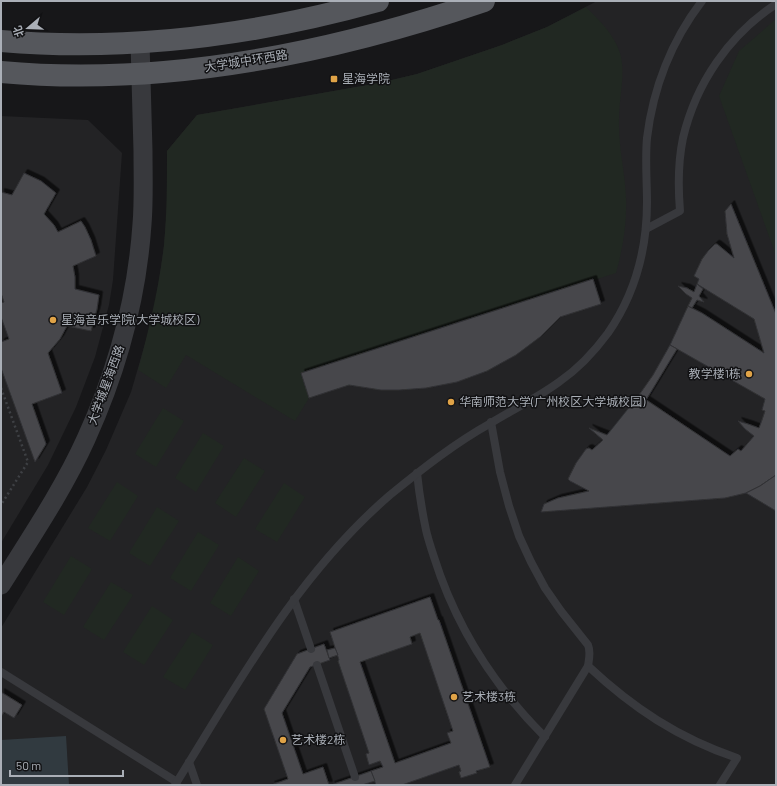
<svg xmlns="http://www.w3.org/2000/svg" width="777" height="786" font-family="Barlow,'Noto Sans SC',sans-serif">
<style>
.built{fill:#232325}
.green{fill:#212822}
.water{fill:#313a40}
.building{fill:#46474b;stroke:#313134;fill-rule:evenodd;filter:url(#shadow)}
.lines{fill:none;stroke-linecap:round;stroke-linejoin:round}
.path{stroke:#3e4044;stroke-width:2.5;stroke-dasharray:2 3;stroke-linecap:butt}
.service{stroke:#38393d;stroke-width:8}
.tertiary{stroke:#38393d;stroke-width:19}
.primary{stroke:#55575c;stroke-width:22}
.poi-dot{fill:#e0a347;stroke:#121214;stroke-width:1.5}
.labels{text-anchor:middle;stroke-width:3;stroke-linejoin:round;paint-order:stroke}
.street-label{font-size:12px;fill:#aaafb7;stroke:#121214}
.poi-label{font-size:12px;fill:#aaafb7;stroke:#121214;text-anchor:start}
</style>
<defs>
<filter id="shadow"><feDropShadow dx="3.5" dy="-3.5" stdDeviation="0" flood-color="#0009"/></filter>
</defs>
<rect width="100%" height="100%" fill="#171719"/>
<!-- built -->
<g class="built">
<path d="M597 1H776V785H1V628L87 487 106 450 131 392 147 337 155 305 161 267 164 246 167 207V151L197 115 379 83 417 74 502 45 547 27Z"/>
<path d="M1 116 88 120 122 153 113 280 109 305 95 357 76 407 48 465 1 543Z"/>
</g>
<!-- green -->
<g class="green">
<path d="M586 7C599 20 614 34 620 53 626 74 619 97 619 119 618 146 625 171 626 198 627 223 623 248 616 273L301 373 309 398 295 421 186 355 166 388 138 370C149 329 159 288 164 245 167 214 167 182 167 151L197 115 379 83 417 74 502 45 547 27Z"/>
<path d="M776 19V256L719 96 739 51Z"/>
<path d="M163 408 184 421 156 467 135 454Z"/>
<path d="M203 433 224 446 196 492 175 478Z"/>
<path d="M244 458 265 471 236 517 215 503Z"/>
<path d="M117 482 138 496 110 541 88 528Z"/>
<path d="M284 483 305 497 277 542 255 529Z"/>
<path d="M157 507 179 521 150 566 129 553Z"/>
<path d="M198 532 219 545 191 591 170 578Z"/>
<path d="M71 556 92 569 64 615 43 602Z"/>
<path d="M238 557 259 571 231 616 210 603Z"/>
<path d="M111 582 133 595 104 640 83 627Z"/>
<path d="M152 606 173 620 144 665 123 652Z"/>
<path d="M192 632 213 645 185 690 163 677Z"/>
</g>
<!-- water -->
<path class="water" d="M66 736 69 785H1V740Z"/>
<!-- building -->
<g class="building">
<path d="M24 173 41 181 56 193 44 214 54 225 58 232 81 221 85 227 91 240 96 256 73 266 75 277V289L99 295 97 309 91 331 67 326 60 339 48 353 62 393 32 404 46 444 35 462 1 368V342L9 339 1 317V303L4 302 1 293V192L12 195Z"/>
<path d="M731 204 776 314V475L760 486 746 493 725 498 541 512 544 504 558 498 589 491 570 481 568 479 576 463 586 449 589 448 592 450 603 440 589 428 607 435 639 395 730 456 738 449 741 451 754 436 745 429 738 421 748 424 759 428 762 420 765 411 762 410 765 399 670 345 688 306 702 313 764 353 754 319 697 284 699 279 694 276 702 259 708 251 715 244H717L734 258 727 234 725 211Z"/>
<path d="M593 279 601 304 560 317 540 337 516 355 487 371 457 382 426 388 399 390H381L349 385 309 398 301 373Z"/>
<path d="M697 284 703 289 699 296 704 302 697 300 692 308 688 306 692 298 686 294 678 286 687 288 694 292Z"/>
<path d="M670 345 677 349 646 400 639 395 653 375Z"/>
<path d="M776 475V511L746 493 760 486Z"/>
<path d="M430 597 438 620H439L490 767 476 771 477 773 461 778 459 772 461 771 459 765 402 785H376L371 771 383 767 380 761 369 765 366 754 369 753 338 661 339 660 330 632ZM420 633 453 731 447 733 451 743 395 763 360 662 412 644 410 637Z"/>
<path d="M324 644 330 660 310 667 282 713 303 774 323 767 329 785H271L288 779 264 709 297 654Z"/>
<path d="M335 648 338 655 329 658 327 650Z"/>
<path d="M1 692 22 705 14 718 4 712 1 717Z"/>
<path d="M371 771 375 781 362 785H331Z"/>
</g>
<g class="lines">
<!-- path -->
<path class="path" d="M1 388 28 462 1 505"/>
<!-- service -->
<g class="service">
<path d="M646 229 680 211C678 187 678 162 683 138 696 83 729 35 776 4"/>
<path d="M491 422 500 472 509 506 519 536 531 562 545 588 561 611 588 645C591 652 589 659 588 666"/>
<path d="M417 473C419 492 422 511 426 530 428 539 431 548 434 557 456 627 493 685 545 737"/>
<path d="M294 599 311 649"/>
<path d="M317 665 355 777"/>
<path d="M1 672 177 782"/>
<path d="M189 762 197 785"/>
<path d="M175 785C239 682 297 575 390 495 422 469 455 443 491 423 514 409 537 398 559 382 578 369 594 352 608 333 635 294 647 250 647 202 647 181 645 159 647 138 653 88 672 40 702 1"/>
<path d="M515 785 588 666C633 708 678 738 737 758L720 785"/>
</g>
<!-- tertiary -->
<path class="tertiary" d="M1 585C31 537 63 490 86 439 117 371 137 298 142 224 144 200 143 175 143 151 142 115 141 79 140 42"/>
<!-- primary -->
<g class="primary">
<path d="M1 41C128 52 256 35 378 1"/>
<path d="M1 72C165 87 329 54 484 1"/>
</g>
</g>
<!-- markers -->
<g class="poi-dot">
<rect x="330" y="75" width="8" height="8" rx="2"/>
<circle cx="53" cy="320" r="4"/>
<circle cx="749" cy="374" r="4"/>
<circle cx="451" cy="402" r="4"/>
<circle cx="454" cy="697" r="4"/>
<circle cx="283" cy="740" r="4"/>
</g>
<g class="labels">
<!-- street labels -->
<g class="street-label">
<text transform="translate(246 61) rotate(-9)" y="4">大学城中环西路</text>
<text transform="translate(106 385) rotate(-70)" y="4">大学城星海西路</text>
</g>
<!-- poi labels -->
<g class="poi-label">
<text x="342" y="83">星海学院</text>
<text x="61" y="324">星海音乐学院(大学城校区)</text>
<text x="741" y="378" text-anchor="end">教学楼1栋</text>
<text x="459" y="406">华南师范大学(广州校区大学城校园)</text>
<text x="462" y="701">艺术楼3栋</text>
<text x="291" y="744">艺术楼2栋</text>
</g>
</g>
<!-- border -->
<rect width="777" height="786" fill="none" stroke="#aaafb7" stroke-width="4"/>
<!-- north arrow -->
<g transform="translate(28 28) rotate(251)" stroke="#121214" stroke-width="3" paint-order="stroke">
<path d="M0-3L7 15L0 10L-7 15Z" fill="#aaafb7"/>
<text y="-6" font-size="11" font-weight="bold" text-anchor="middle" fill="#aaafb7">北</text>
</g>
<!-- scale -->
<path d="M10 770v6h113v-6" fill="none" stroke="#aaafb7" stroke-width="2"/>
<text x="16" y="770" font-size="12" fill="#aaafb7" stroke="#121214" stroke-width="3" paint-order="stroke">50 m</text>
</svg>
